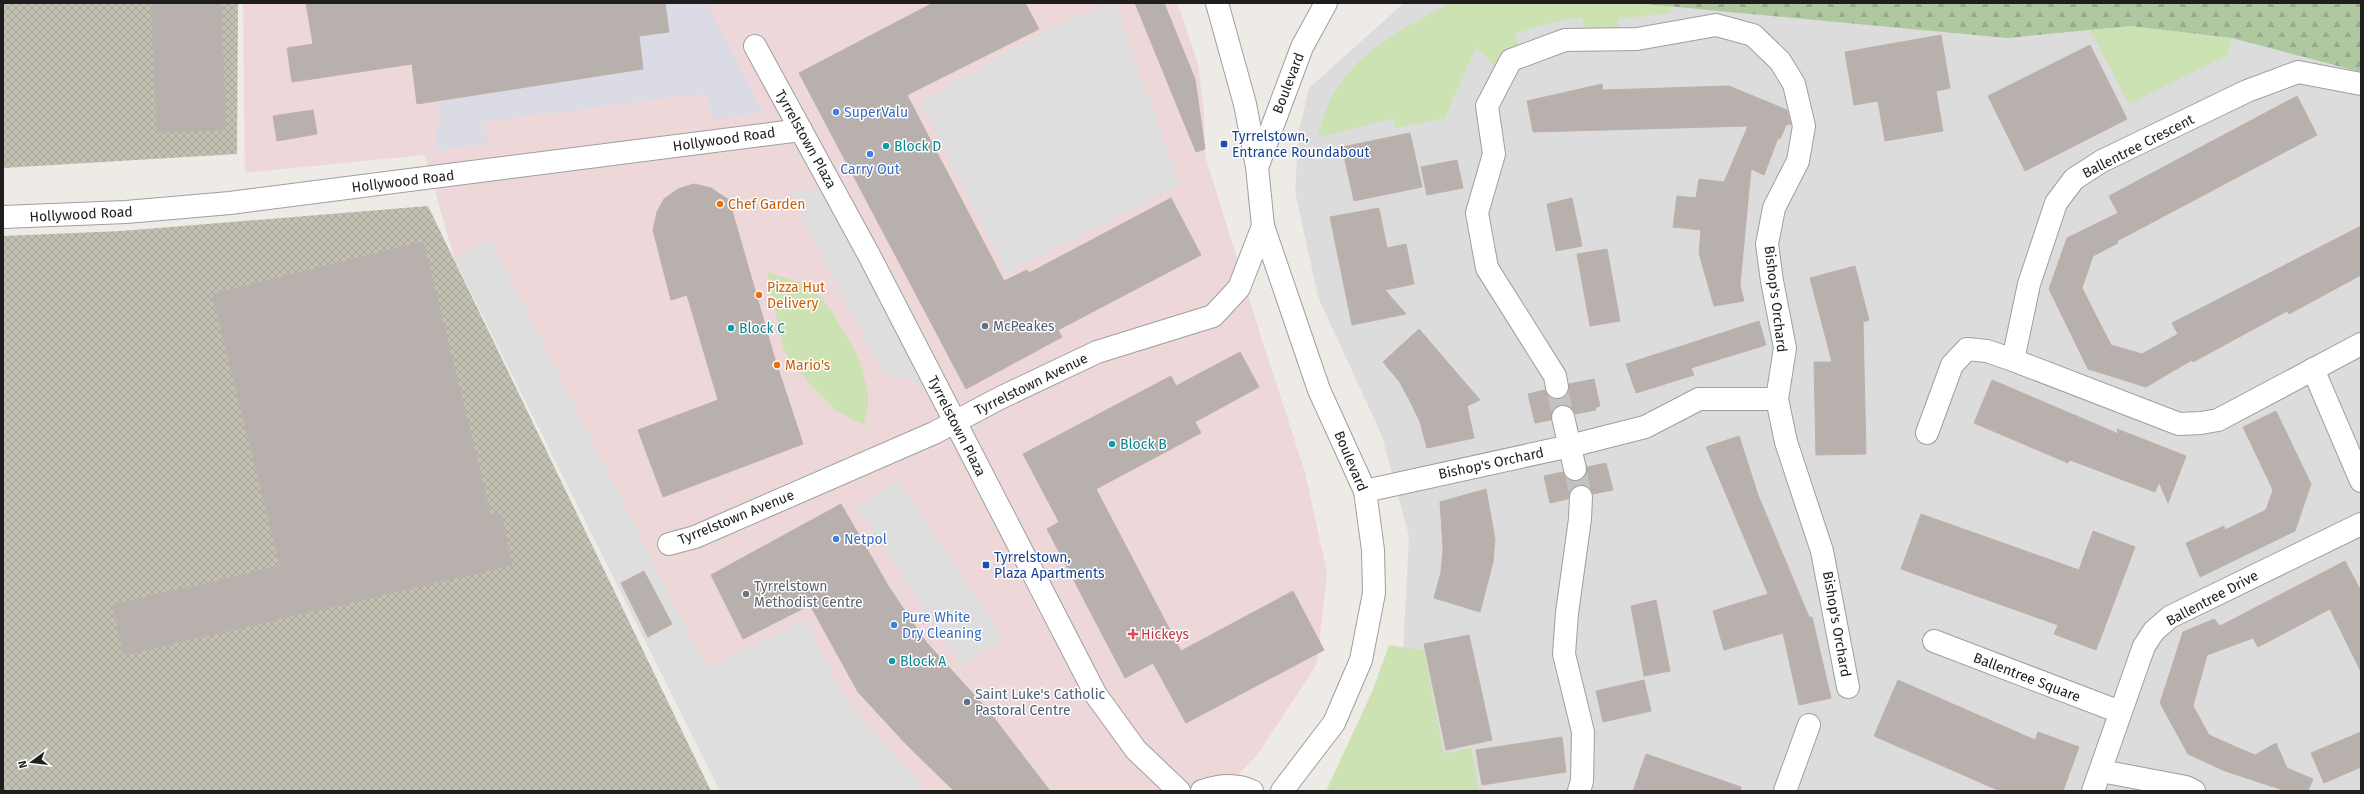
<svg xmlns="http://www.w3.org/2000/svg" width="2364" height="794" font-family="'Fira Sans',sans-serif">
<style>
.residential{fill:#dcdcdc}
.commercial{fill:#edd7d8}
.construction{fill:url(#construction-cross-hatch)}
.grass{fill:#cde2b2}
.forest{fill:url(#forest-firs)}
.parking{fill:#dedede}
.plaza{fill:#dadbe4}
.building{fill:#b7b0ac;stroke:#beb1aa}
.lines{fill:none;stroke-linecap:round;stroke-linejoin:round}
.minor-tunnel{stroke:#c4c2be;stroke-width:22;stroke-dasharray:22 11;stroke-linecap:butt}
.minor-casing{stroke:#9f9f9f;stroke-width:24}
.tertiary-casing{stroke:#9f9f9f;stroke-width:24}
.minor{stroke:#fff;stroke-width:22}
.tertiary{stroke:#fff;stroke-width:22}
.shop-dot{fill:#3f7fe0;stroke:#fff;stroke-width:1.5}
.transit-dot{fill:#1a4fb4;stroke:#fff;stroke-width:1.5}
.culture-dot{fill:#0f9aa8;stroke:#fff;stroke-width:1.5}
.food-dot{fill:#e8710a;stroke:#fff;stroke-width:1.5}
.service-dot{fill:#5c6f8a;stroke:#fff;stroke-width:1.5}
.worship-dot{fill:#6b7280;stroke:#fff;stroke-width:1.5}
.health-dot{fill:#e0444e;stroke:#fff;stroke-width:1.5}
.labels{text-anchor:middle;stroke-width:3;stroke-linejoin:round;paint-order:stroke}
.street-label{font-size:14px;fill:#1e1e1e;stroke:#fff}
.shop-label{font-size:14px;fill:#366cbe;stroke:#fff;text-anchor:start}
.transit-label{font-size:14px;fill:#164399;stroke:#fff;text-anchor:start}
.culture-label{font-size:14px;fill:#0d838f;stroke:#fff;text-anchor:start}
.food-label{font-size:14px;fill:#c56008;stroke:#fff;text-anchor:start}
.service-label{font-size:14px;fill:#4e5e75;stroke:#fff;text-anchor:start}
.worship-label{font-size:14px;fill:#5b616d;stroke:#fff;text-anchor:start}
.health-label{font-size:14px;fill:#be3a42;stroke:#fff;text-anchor:start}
</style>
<defs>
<pattern id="construction-cross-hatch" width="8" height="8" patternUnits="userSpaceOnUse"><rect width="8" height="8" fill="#c2c0b2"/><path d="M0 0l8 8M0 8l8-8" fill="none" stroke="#a6a599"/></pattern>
<pattern id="forest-firs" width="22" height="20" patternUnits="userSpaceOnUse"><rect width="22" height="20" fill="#afc8a0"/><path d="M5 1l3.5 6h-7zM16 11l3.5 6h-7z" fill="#96ab89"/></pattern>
</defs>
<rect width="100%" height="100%" fill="#eeebe6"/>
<!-- residential -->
<path class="residential" d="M1404 3H2361V791H1345L1403 653 1409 536 1382 436 1318 297 1295 191 1299 131 1309 88Z"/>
<!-- commercial -->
<path class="commercial" d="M243 3H1176L1180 9 1198 64 1204 111 1205 155 1263 343 1305 472 1327 573 1317 664 1258 754 1223 791H722L454 258 425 155 245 173Z"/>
<!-- construction -->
<g class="construction">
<path d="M3 3H238L237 154 3 168Z"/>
<path d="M428 206 711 791H3V236L121 231Z"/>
</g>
<!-- grass -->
<g class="grass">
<path d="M1451 3H1635L1671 6V13L1618 19 1619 32 1583 31V18C1560 18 1537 27 1515 34L1519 45 1494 65 1476 47 1445 118 1395 128 1394 118 1318 137C1333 63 1389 35 1451 3Z"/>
<path d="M2131 26 2232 38 2228 55 2129 104 2090 30Z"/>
<path d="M767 272 812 286 833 313 857 354 868 390V408L864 425 836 411 809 383 784 351Z"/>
<path d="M1389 645 1424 650 1444 754 1471 748 1479 791 1470 789 1468 791H1326L1372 692Z"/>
</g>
<!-- forest -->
<path class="forest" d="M1635 3H2361V72L2232 38 2131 26 2007 38Z"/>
<!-- parking -->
<g class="parking">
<path d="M1110 3H1115L1180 184 1006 274 920 102 1043 32Z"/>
<path d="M789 190 824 191 921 383 882 372Z"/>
<path d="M491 240 706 668 805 620 845 698 926 791H720L454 258Z"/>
<path d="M898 480 1002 639 961 666 857 508Z"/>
</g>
<!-- plaza -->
<path class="plaza" d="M665 3H706L763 112 713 120 707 93 483 122 488 144 435 150 436 129 441 127 431 61 454 99 643 69 639 36 669 32Z"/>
<!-- building -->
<g class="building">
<path d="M151 3H221L226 130 157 132Z"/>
<path d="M306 3H665L669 32 639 36 643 69 417 104 412 64 292 82 287 48 313 44Z"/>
<path d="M933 3H1025L1039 29 907 95 1004 281 1027 270 1029 273 1171 198 1201 255 1058 330 1062 337 966 389 799 73Z"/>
<path d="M1135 3H1164L1195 79 1205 149 1196 152Z"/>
<path d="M1941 35 1950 88 1936 91 1943 131 1885 141 1878 101 1854 105 1845 52Z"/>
<path d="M2090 45 2127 119 2025 171 1988 96Z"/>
<path d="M1602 84 1603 90 1729 86 1787 110 1791 124 1786 125 1780 139 1778 138 1764 175 1751 169 1740 285 1744 301 1714 306 1699 253 1701 230 1673 227 1677 196 1696 198 1699 179 1724 182 1748 126 1533 132 1527 101Z"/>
<path d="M2297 96 2317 135 2117 241 2118 243 2093 256 2082 288 2111 345 2142 354 2178 334 2172 323 2361 226V275L2289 314 2287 311 2193 362 2192 360 2146 387 2088 369 2049 289 2067 238 2118 213 2109 196Z"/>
<path d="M313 110 317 134 277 141 273 116Z"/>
<path d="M1410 133 1422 187 1354 201 1342 147Z"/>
<path d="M1457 160 1463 188 1427 195 1421 167Z"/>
<path d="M694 184 711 188 729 200 774 356 803 444 663 497 638 430 718 400 687 295 671 300 653 230 657 212 664 199 678 189Z"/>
<path d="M1572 198 1582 246 1556 251 1547 204Z"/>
<path d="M1379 208 1387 248 1406 244 1414 284 1385 290 1406 314 1352 325 1330 217Z"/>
<path d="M423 242 491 516 501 514 512 565 124 655 112 605 280 566 212 294Z"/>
<path d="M1607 249 1620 321 1590 326 1577 254Z"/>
<path d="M1855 266 1869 320 1863 322 1866 454 1816 455 1814 362H1832L1810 278Z"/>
<path d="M1759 321 1766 345 1691 368 1694 375 1636 393 1626 364Z"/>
<path d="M1419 329 1480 400 1467 406 1474 438 1427 448 1420 422 1410 401 1399 381 1383 362Z"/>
<path d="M1240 352 1259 387 1195 422 1201 433 1096 489 1181 651 1293 591 1324 650 1186 723 1153 663 1125 678 1047 529 1059 522 1023 454 1171 376 1176 386Z"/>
<path d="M1594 379 1600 406 1595 408 1596 410 1575 414 1572 408 1561 405 1554 408 1551 420 1535 423 1528 394 1545 390 1552 399H1560L1569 392V384Z"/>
<path d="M1992 380 2119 434 2117 429 2186 456 2168 503 2159 482 2155 492 2070 460 2068 463 1974 423Z"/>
<path d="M2276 411 2311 484 2295 531 2200 577 2186 543 2224 526 2225 530 2266 510 2273 490 2243 427Z"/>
<path d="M1739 436 1758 495 1809 617H1812L1831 698 1799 705 1783 633 1724 650 1713 611 1768 594 1706 447Z"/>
<path d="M1606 463 1613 490 1593 494 1587 486H1576L1570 491 1568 499 1550 503 1544 476 1563 472 1566 478 1577 481 1584 478 1587 467Z"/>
<path d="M1486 489 1495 539 1493 562 1480 612 1434 598 1441 572 1443 549 1440 502Z"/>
<path d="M841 504 889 587 926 642 988 710 1050 791H954L906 744 858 692 810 605 743 639 711 575Z"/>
<path d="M1921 514 2079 570 2093 531 2135 547 2096 650 2054 634 2058 625 1901 569Z"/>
<path d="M2345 561 2361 591V672L2330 609 2258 647 2253 638 2207 655 2193 706 2209 735 2236 747 2255 755 2276 743 2287 768 2313 779 2308 791H2286L2225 771 2188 754 2160 703 2183 632 2214 619 2220 626Z"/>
<path d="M644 571 672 624 648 637 621 583Z"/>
<path d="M1656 600 1670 671 1644 676 1631 606Z"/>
<path d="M1469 635 1492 740 1446 750 1424 644Z"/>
<path d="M1644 680 1651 711 1603 722 1596 691Z"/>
<path d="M1898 680 2035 740 2038 732 2079 747 2063 791H2000L1874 736Z"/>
<path d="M2361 732V767L2324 783 2311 753Z"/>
<path d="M1562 737 1566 772 1482 785 1476 750Z"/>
<path d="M1646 754 1741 787 1740 791H1633Z"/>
</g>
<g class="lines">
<!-- minor-tunnel -->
<g class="minor-tunnel">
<path d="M1557 387 1563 417"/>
<path d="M1575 469 1581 497"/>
</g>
<defs>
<g id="minor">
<path d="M755 46 869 255 1096 695 1136 750 1179 791"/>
<path d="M3 217 126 212 230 203 801 130"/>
<path d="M2013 360 2029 284 2056 203 2074 179 2102 161 2247 91 2298 72 2361 84"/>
<path d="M2313 369 2361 481"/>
<path d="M1557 387 1555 376 1487 268 1477 213 1494 154 1487 106 1511 60 1565 40 1637 39 1716 25 1753 35 1780 61 1794 84 1804 126 1798 161 1774 208 1767 244 1772 281 1785 348 1777 399 1786 442 1822 551 1848 687"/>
<path d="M1563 417 1575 469"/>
<path d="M1927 433 1952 365 1967 349 1987 351 2013 360 2179 424 2201 423 2218 420 2361 344"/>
<path d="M1365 491 1570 446 1645 427 1699 399H1777"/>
<path d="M669 544 695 537 934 433 1000 398 1097 352 1213 316 1239 288 1263 226"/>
<path d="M1934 641 2120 712"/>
<path d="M2101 771 2186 787 2194 791"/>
<path d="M1579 791 1582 781 1583 732 1564 654 1567 613 1580 519 1581 497"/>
<path d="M1785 791 1809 725"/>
<path d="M2093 791 2144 646 2154 631 2170 617 2361 524"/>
</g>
<g id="tertiary">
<path d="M1217 3 1245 104 1257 167 1263 226 1319 390 1365 491 1373 550 1374 593 1361 660 1334 723 1282 791"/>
<path d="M1258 165 1302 47 1326 3"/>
<path d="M1202 791C1219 785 1235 783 1252 791"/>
</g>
</defs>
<!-- minor casing -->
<use href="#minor" class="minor-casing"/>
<!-- tertiary casing -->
<use href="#tertiary" class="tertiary-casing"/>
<!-- minor -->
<use href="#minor" class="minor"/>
<!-- tertiary -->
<use href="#tertiary" class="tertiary"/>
</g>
<!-- markers -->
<g class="shop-dot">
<circle cx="836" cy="112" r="4"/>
<circle cx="870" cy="154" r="4"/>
<circle cx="836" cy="539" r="4"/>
<circle cx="894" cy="625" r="4"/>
</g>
<g class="transit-dot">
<rect x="1220" y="140" width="8" height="8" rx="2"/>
<rect x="982" y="561" width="8" height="8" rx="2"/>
</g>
<g class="culture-dot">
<circle cx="886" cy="146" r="4"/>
<circle cx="731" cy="328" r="4"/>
<circle cx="1112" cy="444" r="4"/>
<circle cx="892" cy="661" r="4"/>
</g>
<g class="food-dot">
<circle cx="720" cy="204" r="4"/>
<circle cx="759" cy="295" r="4"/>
<circle cx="777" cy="365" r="4"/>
</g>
<g class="service-dot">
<circle cx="985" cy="326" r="4"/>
<circle cx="967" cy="702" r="4"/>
</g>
<circle class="worship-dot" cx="746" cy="594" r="4"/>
<path class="health-dot" d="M1131 628h4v4h4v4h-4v4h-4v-4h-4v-4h4z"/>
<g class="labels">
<!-- street labels -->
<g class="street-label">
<text transform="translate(1288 83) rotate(-69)" y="5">Boulevard</text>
<text transform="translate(724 139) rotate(-8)" y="5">Hollywood Road</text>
<text transform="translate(806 139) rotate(61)" y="5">Tyrrelstown Plaza</text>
<text transform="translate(2138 146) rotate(-27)" y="5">Ballentree Crescent</text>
<text transform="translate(403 181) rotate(-7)" y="5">Hollywood Road</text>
<text transform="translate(81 214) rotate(-3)" y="5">Hollywood Road</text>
<text transform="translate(1776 299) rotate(83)" y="5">Bishop's Orchard</text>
<text transform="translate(1031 384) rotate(-26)" y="5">Tyrrelstown Avenue</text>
<text transform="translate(957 426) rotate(63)" y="5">Tyrrelstown Plaza</text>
<text transform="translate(1351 461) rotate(67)" y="5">Boulevard</text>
<text transform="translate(1491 463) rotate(-12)" y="5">Bishop's Orchard</text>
<text transform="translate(736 517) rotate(-22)" y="5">Tyrrelstown Avenue</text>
<text transform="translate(2212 598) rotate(-28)" y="5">Ballentree Drive</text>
<text transform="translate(1837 624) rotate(80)" y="5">Bishop's Orchard</text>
<text transform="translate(2027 677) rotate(21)" y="5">Ballentree Square</text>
</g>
<!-- shop labels -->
<g class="shop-label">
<text x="844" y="117">SuperValu</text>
<text x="870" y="174" text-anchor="middle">Carry Out</text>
<text x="844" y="544">Netpol</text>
<text x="902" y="622">Pure White<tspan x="902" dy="16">Dry Cleaning</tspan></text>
</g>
<!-- transit labels -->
<g class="transit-label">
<text x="1232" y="141">Tyrrelstown,<tspan x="1232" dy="16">Entrance Roundabout</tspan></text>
<text x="994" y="562">Tyrrelstown,<tspan x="994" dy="16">Plaza Apartments</tspan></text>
</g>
<!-- culture labels -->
<g class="culture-label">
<text x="894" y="151">Block D</text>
<text x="739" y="333">Block C</text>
<text x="1120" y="449">Block B</text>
<text x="900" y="666">Block A</text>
</g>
<!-- food labels -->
<g class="food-label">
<text x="728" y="209">Chef Garden</text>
<text x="767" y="292">Pizza Hut<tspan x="767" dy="16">Delivery</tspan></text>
<text x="785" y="370">Mario's</text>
</g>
<!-- service labels -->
<g class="service-label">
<text x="993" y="331">McPeakes</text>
<text x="975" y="699">Saint Luke's Catholic<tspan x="975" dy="16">Pastoral Centre</tspan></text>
</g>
<!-- worship labels -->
<g class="worship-label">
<text x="754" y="591">Tyrrelstown<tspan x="754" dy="16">Methodist Centre</tspan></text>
</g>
<!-- health labels -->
<g class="health-label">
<text x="1141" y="639">Hickeys</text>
</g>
</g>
<!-- border -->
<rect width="2364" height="794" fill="none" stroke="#1e1e1e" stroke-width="8"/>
<!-- north arrow -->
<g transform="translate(32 762) rotate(255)" stroke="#ffffff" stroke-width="3" paint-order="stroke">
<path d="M0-3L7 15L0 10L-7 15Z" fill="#1e1e1e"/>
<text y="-6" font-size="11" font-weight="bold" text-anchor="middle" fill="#1e1e1e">N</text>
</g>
</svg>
